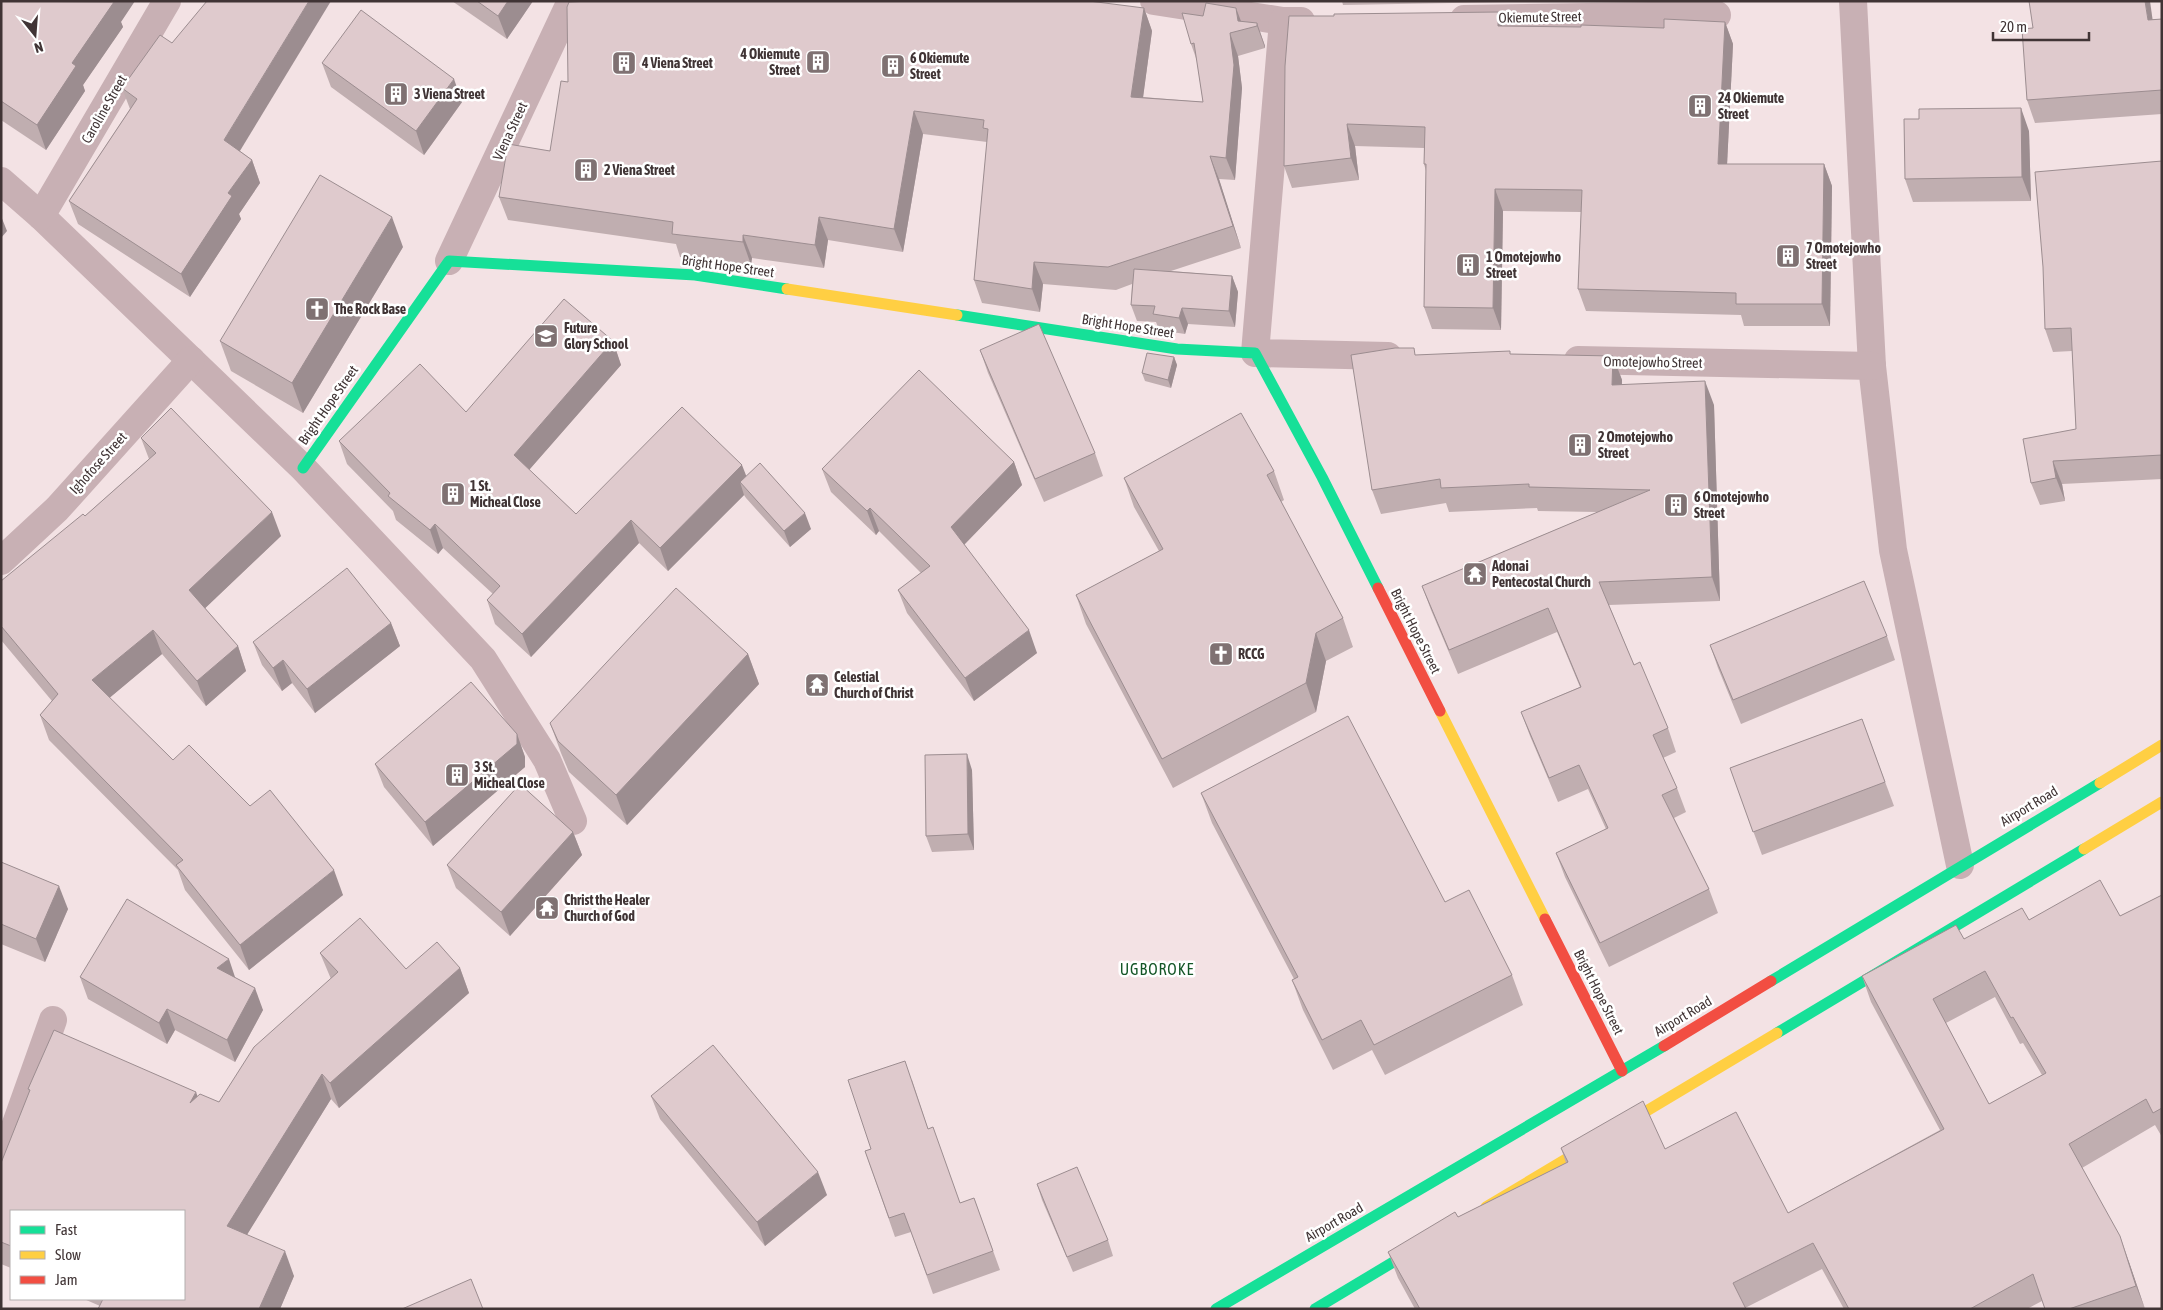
<svg xmlns="http://www.w3.org/2000/svg" width="2163" height="1310" font-family="'Asap Condensed',sans-serif">
<style>
.lines{fill:none;stroke-linecap:round;stroke-linejoin:round}
.street{stroke:#c8b0b4;stroke-width:28}
.fast{stroke:#16e098;stroke-width:11}
.slow{stroke:#ffcf43;stroke-width:11}
.jam{stroke:#f24e42;stroke-width:11}
.wall{fill:#c0aeb0;fill-rule:evenodd}
.shaded-wall{fill:#9c8d90}
.building{fill:#dfcacd;stroke:#9c8d90;fill-rule:evenodd}
.labels{text-anchor:middle;stroke-width:5;stroke-linejoin:round;paint-order:stroke}
.street-label{font-size:14px;fill:#403435;stroke:#fff}
.poi-label{font-size:14px;font-weight:bold;fill:#403435;stroke:#fff;text-anchor:start}
.quarter-label{font-size:16px;letter-spacing:1px;fill:#145627;stroke:#fff}
</style>
<rect width="100%" height="100%" fill="#f3e2e4"/>
<g class="lines">
<!-- street -->
<g class="street">
<path d="M1154 1 1283 21H1301"/>
<path d="M1853 1 1872 366 1893 550 1960 865"/>
<path d="M1464 19 1717 15"/>
<path d="M1283 21 1255 353 1388 356"/>
<path d="M1 181 41 216 303 468 483 659 547 760 573 821"/>
<path d="M41 216 167 1"/>
<path d="M449 261 571 1"/>
<path d="M1578 360 1872 366"/>
<path d="M1 561 57 509 191 360"/>
<path d="M1 1166 53 1020"/>
</g>
<!-- fast -->
<g class="fast">
<path d="M957 315 1177 349 1255 353 1322 477 1378 588"/>
<path d="M303 468 449 261 695 275 787 289"/>
<path d="M1771 981 2100 783"/>
<path d="M1777 1033 2084 849"/>
<path d="M1216 1309 1664 1046"/>
<path d="M1315 1309 1425 1243"/>
</g>
<!-- slow -->
<g class="slow">
<path d="M787 289 957 315"/>
<path d="M1440 711 1545 919"/>
<path d="M2100 783 2162 745"/>
<path d="M2084 849 2162 802"/>
<path d="M1486 1207 1777 1033"/>
</g>
<!-- jam -->
<g class="jam">
<path d="M1378 588 1440 711"/>
<path d="M1545 919 1622 1071"/>
<path d="M1664 1046 1771 981"/>
</g>
</g>
<!-- wall -->
<g class="wall">
<path d="M1 1 121 22 123 27 83 85 85 91 46 150 1 120Z"/>
<path d="M452 1H533L507 39Z"/>
<path d="M1342 1H1507V2L1343 5Z"/>
<path d="M591 2 1144 8 1152 31 1143 97 1203 102 1197 61 1191 44 1241 21 1257 23 1265 46V48L1238 56 1242 88 1235 180 1219 179 1241 248 1171 271 1232 276 1238 292 1235 327 1188 324 1185 334 1159 330 1156 322 1137 321 1131 305 1132 284 1116 290 1043 284 1040 312 982 303 974 280 987 142 923 134 903 252 828 240 824 268 752 258 751 265 680 257 676 244 508 220 499 197 550 151 568 82Z"/>
<path d="M1498 12 1504 26 1664 28 1725 22 1733 44 1727 164H1824L1832 186 1830 326H1744L1741 315 1586 311 1578 289 1581 212 1503 211 1501 330 1432 329 1424 307 1426 171 1424 164V148L1355 146 1359 180 1292 188 1284 166Z"/>
<path d="M2162 19V114L2035 123 2027 100 2033 28Z"/>
<path d="M322 63 462 102 424 155 331 87Z"/>
<path d="M122 88 240 151 252 160 260 183 239 214 241 219 190 297 78 224 69 201 130 109Z"/>
<path d="M2029 131 2031 201 1913 202 1905 179Z"/>
<path d="M2162 161V479L2062 484 2065 501 2040 505 2031 483 2076 429 2072 351 2053 352 2045 329Z"/>
<path d="M403 247 303 413 231 371 220 341Z"/>
<path d="M613 341 621 365 529 470 576 514 746 476 811 529 790 547 746 498 744 495 668 571 639 543 531 657 495 624 487 600 493 594 443 548 438 554 396 520 393 511 347 464 339 441 466 412Z"/>
<path d="M980 350 1095 453 1103 476 1044 502 988 373Z"/>
<path d="M1511 354 1613 356 1622 380V384L1714 405 1720 601 1609 605 1634 665 1668 728 1676 752 1663 758 1677 788 1686 812 1674 818 1709 889 1718 913 1609 967 1565 877 1556 853 1606 829 1588 789 1558 802 1530 736 1521 712 1580 687 1557 632 1458 674 1431 610 1422 586 1598 512 1538 511 1537 508 1449 512 1446 503 1381 514 1372 490 1417 355Z"/>
<path d="M1174 357 1177 365 1171 388 1145 381 1142 373Z"/>
<path d="M141 438 281 536 205 608 238 646 246 671 206 706 162 654 109 698 173 760 250 806 343 895 249 970 185 890 178 870 49 740 40 715 52 701 1 640V581L85 516 149 459Z"/>
<path d="M1014 462 1022 485 964 545 1037 653 974 701 907 613 898 590 921 573 879 531 876 535 831 492 822 469Z"/>
<path d="M1274 471 1284 500 1281 502 1343 618 1353 647 1326 661 1316 712 1173 788 1086 624 1076 595 1159 551 1134 507 1124 478Z"/>
<path d="M391 623 400 646 315 713 292 683 282 691 262 665 253 642Z"/>
<path d="M1887 636 1895 660 1741 724 1718 668 1710 645Z"/>
<path d="M748 654 759 684 627 825 569 772 561 753 550 723Z"/>
<path d="M1862 719 1894 806 1762 855 1730 768Z"/>
<path d="M517 734 525 757V767L433 846 384 787 375 764Z"/>
<path d="M972 770 974 850 932 852 926 836Z"/>
<path d="M1201 793 1445 902 1512 975 1523 1005 1385 1075 1372 1050 1333 1070 1303 1010 1292 980 1294 979 1212 823Z"/>
<path d="M573 832 582 855 510 936 456 888 447 865Z"/>
<path d="M1 862 68 909 45 962 1 944Z"/>
<path d="M2162 895V1137L2155 1125 2082 1168 2129 1262 2145 1309H2045L2042 1301 2027 1309H1844L1822 1269 1745 1308 1746 1309H1415L1398 1278 1388 1252 1566 1163 1561 1148 1665 1149 1788 1213 1940 1130 1871 1002 1862 976 1964 939 2029 920 2120 916ZM1995 997 2020 1044 2023 1043 2042 1075 1989 1104 1946 1023Z"/>
<path d="M320 953 406 969 460 968 469 993 339 1108 331 1099 247 1234 294 1276 280 1309H98L100 1306 84 1299H184L11 1211V1268L1 1264V1163L29 1092 28 1089 198 1097 219 1102 331 979Z"/>
<path d="M80 977 236 978 263 1010 235 1062 175 1030 167 1044 88 999Z"/>
<path d="M912 1080 928 1129 960 1203 974 1198 1000 1270 933 1294 911 1232 895 1237 865 1151 871 1149Z"/>
<path d="M651 1096 827 1195 765 1246 660 1119Z"/>
<path d="M1037 1184 1108 1240 1113 1256 1073 1272 1042 1200Z"/>
</g>
<!-- shaded-wall -->
<g class="shaded-wall">
<path d="M111 1H135L121 22 123 27 83 85 85 91 46 150 37 125 72 63Z"/>
<path d="M309 1H331L232 164 224 140Z"/>
<path d="M508 1H533L507 39 498 16Z"/>
<path d="M2145 1H2150L2156 44 2148 20Z"/>
<path d="M1144 8 1152 31 1140 120 1131 97Z"/>
<path d="M1236 8 1244 29 1238 21Z"/>
<path d="M1498 12 1506 34 1498 26Z"/>
<path d="M1725 22 1733 44 1726 186 1718 164Z"/>
<path d="M1257 23 1265 46V48L1257 26Z"/>
<path d="M1230 33 1238 56 1242 88 1235 180 1226 158Z"/>
<path d="M454 79 462 102 424 155 416 131Z"/>
<path d="M2021 108 2029 131 2031 201 2022 177Z"/>
<path d="M914 111 923 134 903 252 894 229Z"/>
<path d="M1347 124 1355 146 1359 180 1351 158Z"/>
<path d="M1210 156 1219 179 1241 248 1233 226Z"/>
<path d="M252 160 260 183 239 214 241 219 190 297 181 274 228 193Z"/>
<path d="M1824 164 1832 186 1830 326 1822 304Z"/>
<path d="M1495 189 1503 211 1501 330 1493 308Z"/>
<path d="M1 216 7 231 1 238Z"/>
<path d="M392 217 403 247 303 413 292 383Z"/>
<path d="M819 217 828 240 824 268 815 245Z"/>
<path d="M743 235 752 258 751 265 743 242Z"/>
<path d="M1034 262 1043 284 1040 312 1032 289Z"/>
<path d="M1232 276 1238 292 1235 327 1229 311Z"/>
<path d="M1182 308 1188 324 1185 334 1179 318Z"/>
<path d="M613 341 621 365 522 478 514 455Z"/>
<path d="M1613 356 1622 380 1621 409 1612 385Z"/>
<path d="M1174 357 1177 365 1171 388 1168 380Z"/>
<path d="M1705 381 1714 405 1720 601 1712 577Z"/>
<path d="M2053 461 2062 484 2065 501 2056 478Z"/>
<path d="M1014 462 1022 485 959 550 951 527Z"/>
<path d="M742 465 751 488 740 482 744 495 668 571 660 548Z"/>
<path d="M870 508 879 531 876 535 867 511Z"/>
<path d="M272 512 281 536 198 615 189 590Z"/>
<path d="M805 513 811 529 790 547 784 531Z"/>
<path d="M631 520 639 543 531 657 522 634Z"/>
<path d="M435 524 443 548 438 554 430 530Z"/>
<path d="M391 623 400 646 315 713 307 689Z"/>
<path d="M153 630 162 654 101 705 92 680Z"/>
<path d="M1029 630 1037 653 974 701 965 678Z"/>
<path d="M1316 633 1326 661 1316 712 1306 683Z"/>
<path d="M238 646 246 671 206 706 197 681Z"/>
<path d="M748 654 759 684 627 825 616 795Z"/>
<path d="M283 660 292 683 282 691 273 668Z"/>
<path d="M517 734 525 757V767L433 846 425 822Z"/>
<path d="M967 754 972 770 974 850 968 834Z"/>
<path d="M573 832 582 855 510 936 501 912Z"/>
<path d="M334 870 343 895 249 970 240 945Z"/>
<path d="M59 886 68 909 45 962 36 939Z"/>
<path d="M229 959 236 980 217 968Z"/>
<path d="M460 968 469 993 339 1108 330 1083Z"/>
<path d="M255 988 263 1010 235 1062 227 1040Z"/>
<path d="M167 1009 175 1030 167 1044 159 1023Z"/>
<path d="M322 1074 331 1099 237 1251 227 1226Z"/>
<path d="M196 1092 205 1117 190 1103Z"/>
<path d="M818 1172 827 1195 765 1246 757 1222Z"/>
<path d="M2120 1236 2129 1262 2145 1309 2136 1286Z"/>
<path d="M285 1251 294 1276 280 1309H259Z"/>
</g>
<!-- building -->
<g class="building">
<path d="M1 1 114 2 72 63 76 66 37 125 1 101Z"/>
<path d="M207 1H309L224 140 252 160 228 193 232 196 181 274 69 201 137 99 122 88 160 35 172 43Z"/>
<path d="M477 1H508L498 16Z"/>
<path d="M591 1H1089L1144 8 1131 97 1203 102 1194 43 1191 44 1182 13 1203 16 1206 3 1236 8 1238 21 1257 23V26L1230 33 1234 65 1226 158 1210 156 1233 226 1108 267 1034 262 1032 289 974 280 988 129 983 128 984 120 914 111 894 229 819 217 815 245 743 235V242L672 234 673 222 499 197 508 144 550 151 561 81 568 82 567 7 569 2Z"/>
<path d="M2029 1H2145L2148 20 2162 19V90L2027 100 2022 29 2033 28Z"/>
<path d="M361 10 454 79 416 131 322 63Z"/>
<path d="M1498 12V26L1581 27V25L1664 28V19L1725 22 1718 164H1824L1822 304H1736V293L1578 289 1582 190 1495 189 1493 308 1424 307 1426 164H1424L1425 127 1347 124 1351 158 1284 166 1285 66 1289 16H1334V14Z"/>
<path d="M2021 108 2022 177 1905 179 1904 119H1919V109Z"/>
<path d="M2162 161V455L2053 461 2056 478 2031 483 2023 439 2076 429 2071 328 2045 329 2043 267 2035 172Z"/>
<path d="M320 175 392 217 292 383 220 341Z"/>
<path d="M1134 269 1232 276 1229 311 1182 308 1179 318 1153 314 1155 306 1131 305Z"/>
<path d="M564 299 613 341 514 455 576 514 682 407 742 465 660 548 631 520 522 634 487 600 500 586 435 524 430 530 388 496 390 493 339 441 420 364 466 412Z"/>
<path d="M1039 324 1095 453 1035 479 980 350Z"/>
<path d="M1395 348H1414L1415 355 1510 351V354L1613 356 1612 385 1705 381 1712 577 1599 582 1634 665 1640 662 1668 728 1653 735 1677 788 1662 795 1709 889 1600 943 1556 853 1608 828 1579 765 1549 778 1521 712 1581 687 1548 608 1449 650 1422 586 1650 490 1529 487V484L1441 488 1440 479 1372 490 1351 355Z"/>
<path d="M1147 353 1174 357 1168 380 1142 373Z"/>
<path d="M919 370 1014 462 951 527 1029 630 965 678 898 590 930 566 870 508 867 511 822 469Z"/>
<path d="M171 408 272 512 189 590 238 646 197 681 153 630 92 680 173 760 189 745 250 806 270 790 334 870 240 945 176 865 183 860 40 715 58 694 1 626V581L83 514 85 516 156 453 141 438Z"/>
<path d="M1241 413 1274 471 1267 475 1343 618 1316 633 1306 683 1162 759 1076 595 1163 549 1124 478Z"/>
<path d="M760 463 805 513 784 531 740 482Z"/>
<path d="M347 568 391 623 307 689 283 660 273 668 253 642Z"/>
<path d="M1864 581 1887 636 1733 700 1710 645Z"/>
<path d="M676 588 748 654 616 795 558 741 550 723Z"/>
<path d="M471 682 517 734V744L425 822 375 764Z"/>
<path d="M1348 716 1445 902 1469 890 1512 975 1374 1045 1361 1020 1322 1040 1292 980 1298 977 1201 793Z"/>
<path d="M1862 719 1885 782 1753 832 1730 768Z"/>
<path d="M967 754 968 834 926 836 925 755Z"/>
<path d="M520 784 573 832 501 912 447 865Z"/>
<path d="M1 862 59 886 36 939 1 924Z"/>
<path d="M2100 880 2120 916 2162 895V1108L2153 1113 2146 1099 2069 1144 2120 1236 2136 1286 2069 1309H2045L2033 1274 1970 1309H1849L1813 1243 1733 1283 1746 1309H1420L1388 1252 1455 1212 1458 1217 1568 1162 1561 1148 1643 1101 1665 1149 1736 1112 1788 1213 1944 1129 1862 976 1956 925 1964 939 2022 908 2029 920ZM1985 971 2011 1018 2013 1017 2046 1073 1989 1104 1933 999Z"/>
<path d="M127 899 229 959 217 968 255 988 227 1040 167 1009 159 1023 80 977Z"/>
<path d="M360 918 406 969 437 942 460 968 330 1083 322 1074 227 1226 285 1251 259 1309H98L103 1299H184V1211H11V1246L1 1242V1163L30 1090 28 1089 54 1030 196 1092 190 1103 200 1094 219 1102 254 1047 338 972 320 953Z"/>
<path d="M713 1045 818 1172 757 1222 651 1096Z"/>
<path d="M905 1061 928 1129 933 1127 960 1203 974 1198 993 1251 927 1275 904 1213 889 1218 865 1151 871 1149 848 1080Z"/>
<path d="M1077 1167 1108 1240 1067 1257 1037 1184Z"/>
<path d="M471 1279 483 1309H402Z"/>
</g>
<!-- icons -->
<defs>
<symbol id="building-square" viewBox="-11 -11 22 22"><rect x="-9" y="-9" width="18" height="18" rx="4" fill="#7f7172" stroke="#fff"/><path d="M-4-6H4V6H1V3H-1V6H-4ZM-2.5-4.3h1.7v1.8h-1.7ZM.8-4.3h1.7v1.8H.8ZM-2.5-1h1.7V.8h-1.7ZM.8-1h1.7V.8H.8Z" fill="#fff"/></symbol>
<symbol id="church-square" viewBox="-11 -11 22 22"><rect x="-9" y="-9" width="18" height="18" rx="4" fill="#7f7172" stroke="#fff"/><path d="M-1.2-6h2.4v3.5h3.3v2.4h-3.3V6h-2.4V-.1h-3.3v-2.4h3.3Z" fill="#fff"/></symbol>
<symbol id="school-square" viewBox="-11 -11 22 22"><rect x="-9" y="-9" width="18" height="18" rx="4" fill="#7f7172" stroke="#fff"/><path d="M0-5L7-2L0 1L-7-2ZM-4 1L0 2.5L4 1V4Q0 6-4 4Z" fill="#fff"/></symbol>
<symbol id="temple-square" viewBox="-11 -11 22 22"><rect x="-9" y="-9" width="18" height="18" rx="4" fill="#7f7172" stroke="#fff"/><path d="M0-6L5-2H3V0L6.5 2.5H4V6H1.5V3h-3V6H-4V2.5H-6.5L-3 0V-2H-5Z" fill="#fff"/></symbol>
</defs>
<g fill-rule="evenodd">
<use href="#building-square" x="804" y="48" width="28" height="28"/>
<use href="#building-square" x="610" y="49" width="28" height="28"/>
<use href="#building-square" x="879" y="52" width="28" height="28"/>
<use href="#building-square" x="382" y="80" width="28" height="28"/>
<use href="#building-square" x="1686" y="92" width="28" height="28"/>
<use href="#building-square" x="572" y="156" width="28" height="28"/>
<use href="#building-square" x="1774" y="242" width="28" height="28"/>
<use href="#building-square" x="1454" y="251" width="28" height="28"/>
<use href="#church-square" x="303" y="295" width="28" height="28"/>
<use href="#school-square" x="532" y="322" width="28" height="28"/>
<use href="#building-square" x="1566" y="431" width="28" height="28"/>
<use href="#building-square" x="439" y="480" width="28" height="28"/>
<use href="#building-square" x="1662" y="491" width="28" height="28"/>
<use href="#temple-square" x="1461" y="560" width="28" height="28"/>
<use href="#church-square" x="1207" y="640" width="28" height="28"/>
<use href="#temple-square" x="803" y="671" width="28" height="28"/>
<use href="#building-square" x="443" y="761" width="28" height="28"/>
<use href="#temple-square" x="533" y="894" width="28" height="28"/>
</g>
<g class="labels">
<!-- street labels -->
<g class="street-label">
<text transform="translate(1540 17) rotate(-1)" y="5">Okiemute Street</text>
<text transform="translate(104 109) rotate(-60)" y="5">Caroline Street</text>
<text transform="translate(510 131) rotate(-65)" y="5">Viena Street</text>
<text transform="translate(728 266) rotate(8)" y="5">Bright Hope Street</text>
<text transform="translate(1128 326) rotate(9)" y="5">Bright Hope Street</text>
<text transform="translate(1653 362) rotate(1)" y="5">Omotejowho Street</text>
<text transform="translate(328 405) rotate(-55)" y="5">Bright Hope Street</text>
<text transform="translate(98 463) rotate(-48)" y="5">Ighofose Street</text>
<text transform="translate(1416 631) rotate(63)" y="5">Bright Hope Street</text>
<text transform="translate(2029 806) rotate(-31)" y="5">Airport Road</text>
<text transform="translate(1599 992) rotate(63)" y="5">Bright Hope Street</text>
<text transform="translate(1683 1016) rotate(-31)" y="5">Airport Road</text>
<text transform="translate(1334 1222) rotate(-30)" y="5">Airport Road</text>
</g>
<!-- poi labels -->
<g class="poi-label">
<text x="800" y="59" text-anchor="end">4 Okiemute<tspan x="800" dy="16">Street</tspan></text>
<text x="910" y="63">6 Okiemute<tspan x="910" dy="16">Street</tspan></text>
<text x="642" y="68">4 Viena Street</text>
<text x="414" y="99">3 Viena Street</text>
<text x="1718" y="103">24 Okiemute<tspan x="1718" dy="16">Street</tspan></text>
<text x="604" y="175">2 Viena Street</text>
<text x="1806" y="253">7 Omotejowho<tspan x="1806" dy="16">Street</tspan></text>
<text x="1486" y="262">1 Omotejowho<tspan x="1486" dy="16">Street</tspan></text>
<text x="334" y="314">The Rock Base</text>
<text x="564" y="333">Future<tspan x="564" dy="16">Glory School</tspan></text>
<text x="1598" y="442">2 Omotejowho<tspan x="1598" dy="16">Street</tspan></text>
<text x="470" y="491">1 St.<tspan x="470" dy="16">Micheal Close</tspan></text>
<text x="1694" y="502">6 Omotejowho<tspan x="1694" dy="16">Street</tspan></text>
<text x="1492" y="571">Adonai<tspan x="1492" dy="16">Pentecostal Church</tspan></text>
<text x="1238" y="659">RCCG</text>
<text x="834" y="682">Celestial<tspan x="834" dy="16">Church of Christ</tspan></text>
<text x="474" y="772">3 St.<tspan x="474" dy="16">Micheal Close</tspan></text>
<text x="564" y="905">Christ the Healer<tspan x="564" dy="16">Church of God</tspan></text>
</g>
<!-- quarter labels -->
<g class="quarter-label">
<text x="1157" y="975">UGBOROKE</text>
</g>
</g>
<!-- border -->
<rect width="2163" height="1310" fill="none" stroke="#403435" stroke-width="5"/>
<!-- legend -->
<rect x="10" y="1210" width="175" height="90" fill="#ffffff" stroke="#b3aeae"/>
<rect x="20" y="1226" width="25" height="8" fill="#16e098" stroke="#b3aeae"/>
<text x="55" y="1235" font-size="15" fill="#403435">Fast</text>
<rect x="20" y="1251" width="25" height="8" fill="#ffcf43" stroke="#b3aeae"/>
<text x="55" y="1260" font-size="15" fill="#403435">Slow</text>
<rect x="20" y="1276" width="25" height="8" fill="#f24e42" stroke="#b3aeae"/>
<text x="55" y="1285" font-size="15" fill="#403435">Jam</text>
<!-- north arrow -->
<g transform="translate(35 35) rotate(163)" stroke="#ffffff" stroke-width="4" paint-order="stroke">
<path d="M0-4L9 19L0 12L-9 19Z" fill="#403435"/>
<text y="-8" font-size="14" font-weight="bold" text-anchor="middle" fill="#403435">N</text>
</g>
<!-- scale -->
<path d="M1993 32v8h96v-8" fill="none" stroke="#403435" stroke-width="2.5"/>
<text x="2000" y="32" font-size="15" fill="#403435" stroke="#ffffff" stroke-width="4" paint-order="stroke">20 m</text>
</svg>
